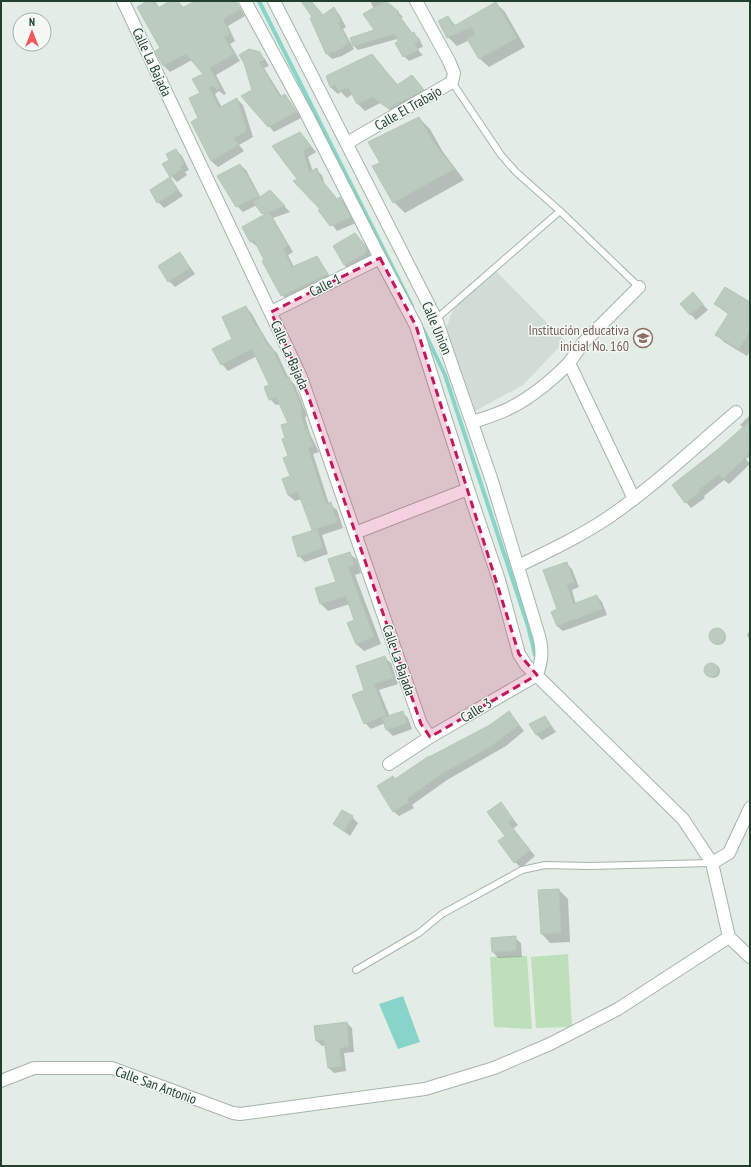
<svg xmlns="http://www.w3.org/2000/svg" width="751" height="1167" font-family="'PT Sans Narrow',sans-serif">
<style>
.built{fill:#d1ddd4}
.green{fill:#bddfbb}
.water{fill:#89d4c8}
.shadow{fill:#0003}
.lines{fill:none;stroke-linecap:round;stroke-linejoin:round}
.stream{stroke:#89d4c8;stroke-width:4}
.building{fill:#bbcbc0;stroke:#b5c7ba}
.service-casing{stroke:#a5b5aa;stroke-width:8}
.minor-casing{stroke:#a5b5aa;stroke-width:14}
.service{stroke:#fff;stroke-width:6}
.minor{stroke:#fff;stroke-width:12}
.marked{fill:#c2185b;fill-opacity:0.2;stroke:#c2185b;stroke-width:3;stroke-dasharray:8 5;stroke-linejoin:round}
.labels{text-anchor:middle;stroke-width:3;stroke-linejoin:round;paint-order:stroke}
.street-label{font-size:14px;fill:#223f2e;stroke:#f4f9f5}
.education-label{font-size:14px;fill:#785e54;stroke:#f4f9f5;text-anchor:end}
</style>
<rect width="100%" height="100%" fill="#e3ede5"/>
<!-- built -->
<path class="built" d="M496 271 565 341 523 385 475 411 445 330 459 296Z"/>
<!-- green -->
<g class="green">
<path d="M568 954 572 1027 536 1028 531 957Z"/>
<path d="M527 956 532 1029 494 1027 490 957Z"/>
</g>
<!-- water -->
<path class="water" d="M403 996 420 1042 398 1049 379 1004Z"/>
<!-- shadow -->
<g class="shadow">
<path d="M143 1H155L160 9 172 1H178L184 8 197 1H236L245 16 228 26 235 41 230 44 240 61 216 75 226 94 224 95 219 91 215 94 222 108 237 99 243 105 253 137 239 145 244 151 218 167 211 161 200 118 204 74 192 60 170 72 164 66 162 48Z"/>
<path d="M302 1H311L323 16 334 8 339 14 346 27 343 29 354 49 342 56 332 59 326 53 313 18Z"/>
<path d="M370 1H386L403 17 401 18 413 34 419 38 423 47 417 49 423 55 409 61 404 56 397 39 358 50 354 46 376 30 374 9Z"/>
<path d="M496 3 505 12 525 47 489 67 480 59 470 40 457 46 448 37V17L456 26Z"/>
<path d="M259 53 265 59 269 66 264 68 282 97 285 95 290 101 301 118 274 132 269 126 253 91Z"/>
<path d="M372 55 398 85 412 77 430 97 396 114 380 103 365 111 358 104 353 94 347 98 341 92 338 94 330 87 328 76Z"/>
<path d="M419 118 430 129 443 152 464 180 405 213 394 202 382 163Z"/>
<path d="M300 133 316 152 308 157 313 172 316 170 322 175 325 185 338 200 340 198 346 204 356 223 337 231 298 180Z"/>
<path d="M176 150 182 156 189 170 185 172 187 175 177 182 171 176V160Z"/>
<path d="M240 165 246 170 261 198 270 192 290 212 273 218 293 252 288 255 294 267 316 257 333 280 288 301 282 295 258 247 251 242 243 228 265 216 257 205 243 212 237 206Z"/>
<path d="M170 179 183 196 164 208 158 202Z"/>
<path d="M361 240 372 255 371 259 350 270 344 265Z"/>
<path d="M180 253 195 274 175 287 169 281Z"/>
<path d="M699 300 708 310 696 320 681 304Z"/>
<path d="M750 303V351L747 356 724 342 717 335 729 315 715 304Z"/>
<path d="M246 307 252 314 260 329 271 347 277 353 289 379 295 385 307 416 305 417 310 434 319 452 313 454 329 504 337 510 343 528 322 535 328 554 305 562 299 556 314 530 302 499 295 501 288 495 292 477 286 438 289 424 280 404 276 405 270 399 271 385 257 356 228 371 222 364Z"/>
<path d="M750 415V456L746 459 750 464 729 484 724 480 704 496 705 498 691 508 686 502 718 451 744 428 740 425Z"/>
<path d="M349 553 357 560 361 573 355 575 381 644 364 651 356 644V620L350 604 328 611 320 603 337 583Z"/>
<path d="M566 563 572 569 579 587 572 590 576 604 597 596 602 602 607 615 563 631 557 626Z"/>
<circle cx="718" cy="637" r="8"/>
<path d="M750 630V641L747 635Z"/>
<path d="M385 658 391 663 398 684 379 690 390 717 402 712 408 718 412 729 393 736 387 730 385 723 371 729 365 723 366 691Z"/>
<circle cx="713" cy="671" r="7"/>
<path d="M509 712 524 731 506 746 447 780 412 805 414 808 399 816 393 811 395 780 430 758 490 725Z"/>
<path d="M545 717 556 732 542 740 536 734Z"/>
<path d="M501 804 518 825 513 829 535 856 521 868 515 862 507 836Z"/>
<path d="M352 817 358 823 350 836 334 824Z"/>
<path d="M559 890 568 899 570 942 550 943 542 934Z"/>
<path d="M515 938 521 943 522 957 498 958 493 952Z"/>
<path d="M347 1023 352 1028 354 1052 344 1053 346 1071 334 1073 329 1068 326 1045 322 1046 317 1041Z"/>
</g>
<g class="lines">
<!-- stream -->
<g class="stream">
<path d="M259 1 412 306"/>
<path d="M423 329 445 375 528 626 535 655"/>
</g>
</g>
<!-- building -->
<g class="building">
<path d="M148 1H154L158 8 170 1H178L182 8 195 1H235L240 10 223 19 230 34 224 37 234 54 210 68 220 87 217 90 213 86 209 87 219 108 237 98 247 131 234 138 238 145 211 161 191 122 198 118 189 98 200 93 192 79 203 74 186 54 163 66 155 51 160 48 137 7Z"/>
<path d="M301 1H311L323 15 334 7 341 21 338 23 349 43 337 51 326 54 310 18 312 17Z"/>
<path d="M386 1 399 12 397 13 412 33 414 32 419 42 414 44 419 50 403 57 395 43 398 42 395 34 353 46 350 38 374 30 363 14Z"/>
<path d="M496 2 517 38 479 59 467 39 475 34 471 27 447 38 438 21 448 16 454 26Z"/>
<path d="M249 49 260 52 264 60 259 62 280 97 285 94 296 112 268 127 241 96 252 90 244 63 239 55Z"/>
<path d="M372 54 397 85 412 75 424 90 388 108 372 97 357 104 348 87 339 91 335 85 330 87 326 76Z"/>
<path d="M419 117 432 140 454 169 393 203 372 166 380 163 368 142Z"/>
<path d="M300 132 311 146 303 151 309 172 317 168 320 178 337 199 340 197 351 217 330 226 318 210 320 209 293 181 297 179 272 146Z"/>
<path d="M176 149 184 164 180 166 182 169 170 177 162 164 169 160 166 154Z"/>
<path d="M240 164 259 196 236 207 217 176Z"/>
<path d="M170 177 178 190 157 203 150 190Z"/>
<path d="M270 190 285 206 262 214 253 202Z"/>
<path d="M269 212 288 246 283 249 292 267 317 256 328 274 281 296 262 261 264 260 254 240 250 242 242 227Z"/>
<path d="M355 233 367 248 365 254 344 265 333 246Z"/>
<path d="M180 252 190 268 168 282 158 266Z"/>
<path d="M725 287 750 302V331L739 349 715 335 729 313 714 304Z"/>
<path d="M693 292 703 304 690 315 680 304Z"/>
<path d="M246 306 256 327 258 326 268 347 271 346 286 378 289 377 302 410 300 411 305 430H307L313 446 308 448 326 504 331 502 337 522 312 530 298 492 288 495 282 479 290 476 283 458 288 456 282 439 285 438 281 425 288 423 276 397 269 400 264 387 269 385 252 349 221 365 212 349 232 339 222 317Z"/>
<path d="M750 421V453L723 479 719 474 699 490 700 492 685 503 672 485 717 450Z"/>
<path d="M317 529 323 548 298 557 292 537Z"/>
<path d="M350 552 354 565 348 567 374 637 356 644 347 623 354 620 346 596 320 604 315 588 336 582 328 559Z"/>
<path d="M567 562 574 582 567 584 573 604 597 595 602 609 557 626 551 612 557 609 543 570Z"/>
<circle cx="717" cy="636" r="8"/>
<path d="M385 656 393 678 374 684 386 715 364 724 352 695 364 690 356 666Z"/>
<circle cx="711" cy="670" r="7"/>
<path d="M403 711 407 723 386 730 382 718Z"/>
<path d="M509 711 519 725 490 747 441 774 407 799 409 802 393 812 377 786 393 776 395 779 429 756V757L490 725Z"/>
<path d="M545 716 551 726 536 735 529 724Z"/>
<path d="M501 802 513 819 508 822 530 850 514 863 498 841 505 836 487 812Z"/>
<path d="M342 810 353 816 344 831 333 824Z"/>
<path d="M559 889 561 933 541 934 538 890Z"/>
<path d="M516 936V951L492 952 491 938Z"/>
<path d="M347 1022 349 1047 339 1048 342 1066 328 1068 324 1040 316 1041 314 1026Z"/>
</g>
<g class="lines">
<defs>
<g id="service">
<path d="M452 82 501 155 516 172 560 211 639 287"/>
<path d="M436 319 560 211"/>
<path d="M356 970 419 933 442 914 522 870 545 865 589 866 712 863"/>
</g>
<g id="minor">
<path d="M123 1 301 377 421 724 430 737 537 675"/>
<path d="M245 1 307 115 380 258 416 326 468 489 499 580 519 654 526 665 683 819 712 863 729 937 750 957"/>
<path d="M274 1 436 319 492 481 539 636C543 651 542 660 537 675"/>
<path d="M347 143 452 82 454 73 449 61 416 1"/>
<path d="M271 312 380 258"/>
<path d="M473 422C485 418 498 414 510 408 532 397 552 380 569 363"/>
<path d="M634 499 569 363 583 343 639 287"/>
<path d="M355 533 468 489"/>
<path d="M518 566C549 551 581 536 609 517 654 486 695 447 736 412"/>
<path d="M389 764 430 737"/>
<path d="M712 863 729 853 750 808"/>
<path d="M1 1081 34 1068H112L233 1113 240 1114 425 1089 494 1068 550 1044 618 1009 729 937"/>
</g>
</defs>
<!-- service casing -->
<use href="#service" class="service-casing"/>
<!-- minor casing -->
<use href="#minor" class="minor-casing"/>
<!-- service -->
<use href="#service" class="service"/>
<!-- minor -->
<use href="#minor" class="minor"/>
</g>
<!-- marked area -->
<path class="marked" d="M380 258 416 326 519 654 537 675 430 737 421 724 308 395 271 312Z"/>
<!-- icons -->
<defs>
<symbol id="school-ring" viewBox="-11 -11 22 22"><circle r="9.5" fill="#f4f9f5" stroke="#8d6e63" stroke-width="1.5"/><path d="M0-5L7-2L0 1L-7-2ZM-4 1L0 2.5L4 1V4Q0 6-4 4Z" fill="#8d6e63"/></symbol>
</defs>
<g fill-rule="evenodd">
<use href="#school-ring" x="632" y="327" width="22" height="22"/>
</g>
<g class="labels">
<!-- street labels -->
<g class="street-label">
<text transform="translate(152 62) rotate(65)" y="5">Calle La Bajada</text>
<text transform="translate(408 108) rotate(-30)" y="5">Calle El Trabajo</text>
<text transform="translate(325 285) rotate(-27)" y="5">Calle 1</text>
<text transform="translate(437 328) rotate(67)" y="5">Calle Union</text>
<text transform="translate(290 355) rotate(66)" y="5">Calle La Bajada</text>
<text transform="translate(399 660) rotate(71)" y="5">Calle La Bajada</text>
<text transform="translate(476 710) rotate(-31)" y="5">Calle 3</text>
<text transform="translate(156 1085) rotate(20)" y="5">Calle San Antonio</text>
</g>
<!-- education labels -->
<g class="education-label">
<text x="629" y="335">Institución educativa<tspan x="629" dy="16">inicial No. 160</tspan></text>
</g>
</g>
<!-- border -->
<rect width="751" height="1167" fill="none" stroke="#223f2e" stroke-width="4"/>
<!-- north arrow -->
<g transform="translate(32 32)"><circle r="19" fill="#f4f9f5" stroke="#a0afa5"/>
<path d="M0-3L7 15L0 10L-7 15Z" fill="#f65862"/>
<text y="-6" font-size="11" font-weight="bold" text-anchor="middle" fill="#223f2e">N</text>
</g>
</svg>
